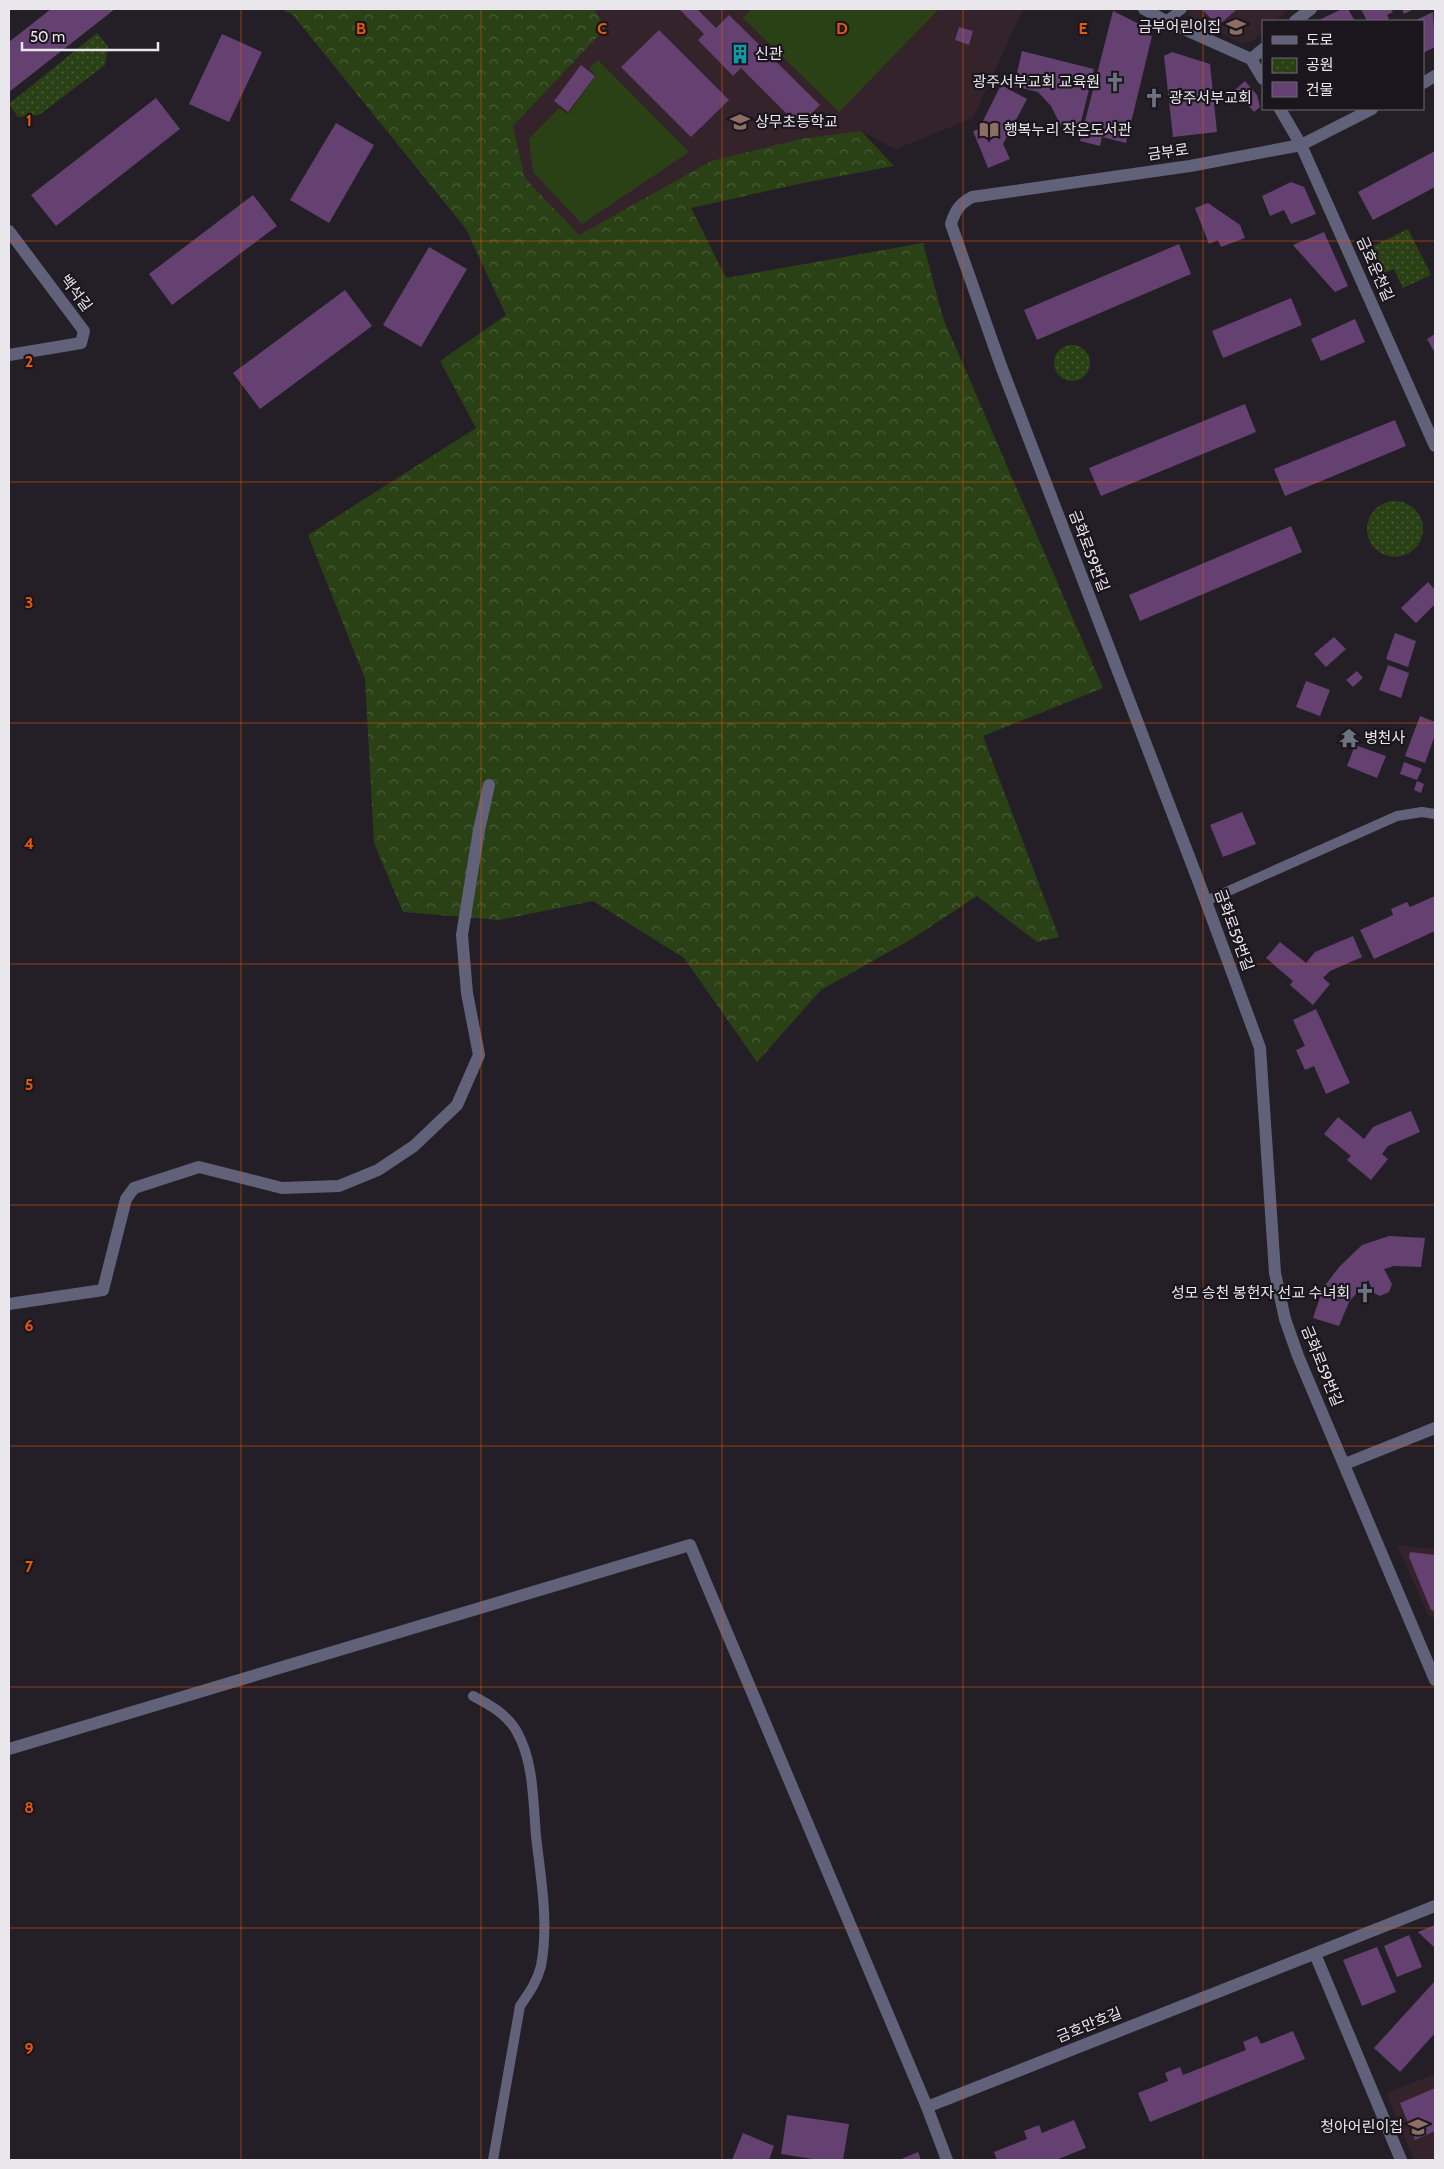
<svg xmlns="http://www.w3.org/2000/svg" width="1444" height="2169" font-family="Cabin,'Noto Sans KR',sans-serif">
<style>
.education{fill:#34232b}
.forest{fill:url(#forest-crowns)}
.park{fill:url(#park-dots)}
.pitch{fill:#2a4115}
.building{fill:#644171}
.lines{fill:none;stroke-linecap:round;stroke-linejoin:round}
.lane{stroke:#62617a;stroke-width:10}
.street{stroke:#62617a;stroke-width:12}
.grid{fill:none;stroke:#e8590c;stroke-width:1;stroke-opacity:0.55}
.labels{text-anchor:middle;stroke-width:4.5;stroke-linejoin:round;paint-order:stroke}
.poi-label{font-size:15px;fill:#eae7ec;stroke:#1b161d;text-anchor:start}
.street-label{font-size:15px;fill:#eae7ec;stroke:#1b161d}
.grid-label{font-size:16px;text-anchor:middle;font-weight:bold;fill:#e8590c;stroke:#1b161d;stroke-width:4.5;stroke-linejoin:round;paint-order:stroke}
</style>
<defs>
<pattern id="forest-crowns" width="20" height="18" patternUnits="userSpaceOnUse" patternTransform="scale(1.25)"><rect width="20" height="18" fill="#2a4115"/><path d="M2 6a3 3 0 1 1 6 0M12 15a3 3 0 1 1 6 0" fill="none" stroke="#495c37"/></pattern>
<pattern id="park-dots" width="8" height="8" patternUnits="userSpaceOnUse" patternTransform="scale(1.25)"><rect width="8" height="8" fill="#2a4115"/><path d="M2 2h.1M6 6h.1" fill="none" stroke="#495c37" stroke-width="1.8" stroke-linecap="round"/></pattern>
</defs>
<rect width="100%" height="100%" fill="#241f26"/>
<!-- education -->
<g class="education">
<path d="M594 9H1023L973 118 896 149 861 131 711 161 579 235 525 178 513 126 606 28Z"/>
<path d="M1191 9H1290L1275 21H1263V32L1251 42 1240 43 1186 14Z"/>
<path d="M1397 1545 1435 1549V1618L1429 1617Z"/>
<path d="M1435 2074V2160H1414L1386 2093Z"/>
</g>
<!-- forest -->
<path class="forest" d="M281 9H594L606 28 513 126 525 178 579 235 711 161 801 139 861 131 894 166 798 184 691 208 726 278 923 243 943 318 1103 688 983 736 1059 937 1037 942 977 896 910 940 821 990 757 1062 684 958 593 901 499 920 403 912 374 843 365 679 308 535 476 428 440 361 506 315 466 229 293 15Z"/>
<!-- park -->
<g class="park">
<path d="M97 33 108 46 105 65 39 115 18 117 9 104Z"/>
<path d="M1408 229 1431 275 1403 288 1394 269 1380 275 1367 249Z"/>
<circle cx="1072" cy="363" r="18"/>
<circle cx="1395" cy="529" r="28"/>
</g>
<!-- pitch -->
<g class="pitch">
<path d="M752 9H939L839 112 743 18Z"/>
<path d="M598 60 689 152 582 224 533 172 529 139 559 108 568 114 596 75 589 69Z"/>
</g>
<!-- building -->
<g class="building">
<path d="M51 9H115L9 92V42Z"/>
<path d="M679 9H697L716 28 729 15 820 105 799 126 741 68 733 76 698 40 704 34Z"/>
<path d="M1202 9H1237L1218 26Z"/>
<path d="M1342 9H1348L1355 21H1317Z"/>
<path d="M1361 9H1391L1393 12 1387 15 1389 19 1385 21H1367Z"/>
<path d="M1402 9H1414L1404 14Z"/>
<path d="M1113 11 1147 28 1145 34 1152 36 1126 143 1102 137 1100 146 1080 141Z"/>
<path d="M1433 12 1435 47 1423 53V21H1414Z"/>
<path d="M959 27 973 31 969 45 955 40Z"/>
<path d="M659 30 729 100 691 137 621 67Z"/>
<path d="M222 34 262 52 229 122 189 104Z"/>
<path d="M1022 51 1094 69 1078 134 1068 132 1060 124 1051 106 1038 92 1014 86Z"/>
<path d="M1172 52 1210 64 1217 132 1173 137 1164 56Z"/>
<path d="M581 65 595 76 568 112 554 101Z"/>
<path d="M1245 81 1257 95 1260 107 1254 112 1235 90Z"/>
<path d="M1001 85 1027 99 1003 144 1010 159 988 168 973 131 979 129Z"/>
<path d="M156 98 180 129 56 226 31 195Z"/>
<path d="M336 123 374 145 329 223 290 200Z"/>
<path d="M1435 151V187L1373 220 1358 192Z"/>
<path d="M1291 182 1304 187 1316 214 1291 224 1284 210 1270 216 1262 196Z"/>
<path d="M253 195 277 226 172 305 149 274Z"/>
<path d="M1208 203 1240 225 1245 238 1221 247 1218 240 1209 244 1195 208Z"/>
<path d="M1324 232 1348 286 1335 292 1293 245Z"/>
<path d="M1179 244 1191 274 1037 340 1024 310Z"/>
<path d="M429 247 467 269 421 347 383 325Z"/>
<path d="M345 290 372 326 260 409 233 373Z"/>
<path d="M1291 298 1302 325 1223 358 1212 331Z"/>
<path d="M1355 319 1365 342 1321 361 1311 339Z"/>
<path d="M1435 334V353L1427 339Z"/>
<path d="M1245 404 1256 432 1101 496 1089 468Z"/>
<path d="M1395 420 1406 446 1285 496 1274 469Z"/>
<path d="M1291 526 1302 552 1140 621 1129 595Z"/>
<path d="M1428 582 1435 590V604L1416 623 1401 608Z"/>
<path d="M1395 633 1416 641 1408 667 1386 659Z"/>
<path d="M1334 637 1346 649 1326 667 1314 654Z"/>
<path d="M1388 665 1409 673 1401 698 1379 690Z"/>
<path d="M1357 671 1363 678 1353 687 1346 680Z"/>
<path d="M1306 681 1330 690 1320 716 1296 707Z"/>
<path d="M1420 716 1435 722V735L1425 763 1405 756Z"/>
<path d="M1355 745 1386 756 1377 778 1347 766Z"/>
<path d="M1404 762 1422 769 1417 780 1400 774Z"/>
<path d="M1417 781 1424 784 1421 793 1414 790Z"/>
<path d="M1242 812 1256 844 1223 857 1210 825Z"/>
<path d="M1435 896V931L1374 959 1360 930 1393 915 1391 909 1407 902 1410 907Z"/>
<path d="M1353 936 1362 957 1330 971 1323 978 1330 984 1313 1005 1290 985 1293 981 1266 958 1280 942 1306 963 1315 952Z"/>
<path d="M1316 1009 1350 1083 1326 1094 1314 1066 1305 1070 1296 1050 1305 1046 1293 1020Z"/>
<path d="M1411 1111 1420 1132 1388 1146 1382 1154 1388 1159 1371 1180 1347 1160 1351 1156 1324 1134 1338 1117 1364 1139 1373 1127Z"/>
<path d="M1389 1236 1425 1238 1421 1267 1394 1266 1384 1269 1392 1284 1389 1292 1380 1296 1374 1293 1368 1280 1349 1302 1339 1326 1313 1318 1323 1288 1340 1266 1362 1245Z"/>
<path d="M1410 1552 1435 1555V1611L1431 1610 1409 1557Z"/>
<path d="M1435 1925V1948L1418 1932Z"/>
<path d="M1409 1935 1422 1967 1397 1977 1384 1946Z"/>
<path d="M1377 1947 1396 1992 1362 2006 1343 1960Z"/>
<path d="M1435 1981V2033L1400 2072 1374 2048Z"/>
<path d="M1293 2031 1305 2059 1150 2122 1138 2093 1168 2081 1165 2073 1180 2067 1183 2075 1246 2050 1243 2042 1257 2036 1261 2044Z"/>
<path d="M1435 2088V2131L1415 2140 1400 2103Z"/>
<path d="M787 2115 849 2124 843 2160H819L781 2154Z"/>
<path d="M1074 2120 1086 2148 1056 2160H997L994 2152 1027 2139 1024 2131 1039 2125 1042 2133Z"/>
<path d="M743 2133 774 2146 769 2160H732Z"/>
<path d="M918 2152 921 2160H899Z"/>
</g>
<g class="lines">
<!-- lane -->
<g class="lane">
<path d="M1166 21 1182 9"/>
<path d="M1206 901 1397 816 1422 812 1435 814"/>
<path d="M473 1696C490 1705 507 1714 517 1732 534 1762 533 1802 536 1836 541 1880 549 1923 541 1966 537 1982 529 1993 520 2006L493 2160"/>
</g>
<!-- street -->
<g class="street">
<path d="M1144 9 1166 21 1251 59 1263 79"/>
<path d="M1295 21 1311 9"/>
<path d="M1251 59 1263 49"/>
<path d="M1423 83 1435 76"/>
<path d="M1280 109 1301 145 1435 446"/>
<path d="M1372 109 1301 145 1190 166 972 197C959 204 955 211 951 224L1001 366 1198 880 1260 1048 1275 1273 1285 1319 1298 1356 1435 1680"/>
<path d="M9 231 84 331 81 343 9 355"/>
<path d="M9 1304 103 1290 126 1199 134 1188 199 1167 282 1188 339 1186 378 1170 414 1146 457 1105 479 1055 467 993 462 935 479 830 489 785"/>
<path d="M1345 1464 1435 1428"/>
<path d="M9 1749 690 1545 927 2107"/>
<path d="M1315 1954 1401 2160"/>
<path d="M947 2160 927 2107 1435 1906"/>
</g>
</g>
<!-- grid -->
<path class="grid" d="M241 9V2160M481 9V2160M722 9V2160M963 9V2160M1203 9V2160M9 241H1435M9 482H1435M9 723H1435M9 964H1435M9 1205H1435M9 1446H1435M9 1687H1435M9 1928H1435"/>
<!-- icons -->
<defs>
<symbol id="school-bare" viewBox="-9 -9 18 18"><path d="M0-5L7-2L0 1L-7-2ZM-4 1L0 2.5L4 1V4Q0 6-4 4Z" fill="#8d6e63" stroke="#1b161d" stroke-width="2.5" paint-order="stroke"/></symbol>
<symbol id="building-bare" viewBox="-9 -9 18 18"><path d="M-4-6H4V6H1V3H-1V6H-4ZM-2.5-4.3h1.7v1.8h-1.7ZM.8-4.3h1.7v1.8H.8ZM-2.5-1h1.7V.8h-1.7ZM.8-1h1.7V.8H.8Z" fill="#0f9aa8" stroke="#1b161d" stroke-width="2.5" paint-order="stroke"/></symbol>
<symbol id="church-bare" viewBox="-9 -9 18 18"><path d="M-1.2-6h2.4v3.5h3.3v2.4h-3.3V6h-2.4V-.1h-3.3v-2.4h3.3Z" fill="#6b7280" stroke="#1b161d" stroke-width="2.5" paint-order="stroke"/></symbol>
<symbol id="library-bare" viewBox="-9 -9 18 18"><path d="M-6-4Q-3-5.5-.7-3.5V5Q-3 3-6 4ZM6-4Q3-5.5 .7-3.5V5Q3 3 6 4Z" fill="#8d6e63" stroke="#1b161d" stroke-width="2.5" paint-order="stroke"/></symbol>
<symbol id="temple-bare" viewBox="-9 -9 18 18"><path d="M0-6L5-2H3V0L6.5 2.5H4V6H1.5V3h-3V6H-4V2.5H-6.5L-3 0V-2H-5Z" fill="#6b7280" stroke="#1b161d" stroke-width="2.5" paint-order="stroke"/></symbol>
</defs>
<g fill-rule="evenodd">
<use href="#school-bare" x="1222" y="13" width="28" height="28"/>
<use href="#building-bare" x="726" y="40" width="28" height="28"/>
<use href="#church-bare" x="1101" y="68" width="28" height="28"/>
<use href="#church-bare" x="1140" y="84" width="28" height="28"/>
<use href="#school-bare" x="726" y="108" width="28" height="28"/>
<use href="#library-bare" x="975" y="116" width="28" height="28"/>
<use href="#temple-bare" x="1335" y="724" width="28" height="28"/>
<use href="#church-bare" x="1351" y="1279" width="28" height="28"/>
<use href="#school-bare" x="1404" y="2113" width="28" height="28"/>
</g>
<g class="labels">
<!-- poi labels -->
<g class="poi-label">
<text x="1221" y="32" text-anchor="end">금부어린이집</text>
<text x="755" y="59">신관</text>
<text x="1100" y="87" text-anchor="end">광주서부교회 교육원</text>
<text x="1169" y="103">광주서부교회</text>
<text x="755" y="127">상무초등학교</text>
<text x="1004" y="135">행복누리 작은도서관</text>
<text x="1364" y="743">병천사</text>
<text x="1350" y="1298" text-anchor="end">성모 승천 봉헌자 선교 수녀회</text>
<text x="1403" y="2132" text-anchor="end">청아어린이집</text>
</g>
<!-- street labels -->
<g class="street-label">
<text transform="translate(1168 152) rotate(-8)" y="5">금부로</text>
<text transform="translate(1375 269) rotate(66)" y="5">금호운천길</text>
<text transform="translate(76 293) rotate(53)" y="5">백석길</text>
<text transform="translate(1089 551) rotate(69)" y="5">금화로59번길</text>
<text transform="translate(1234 930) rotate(70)" y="5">금화로59번길</text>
<text transform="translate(1322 1366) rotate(68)" y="5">금화로59번길</text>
<text transform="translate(1089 2025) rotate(-22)" y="5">금호만호길</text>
</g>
</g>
<g class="grid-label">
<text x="361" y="34">B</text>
<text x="602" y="34">C</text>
<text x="842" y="34">D</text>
<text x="1083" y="34">E</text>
<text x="29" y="126">1</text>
<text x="29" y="367">2</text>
<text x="29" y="608">3</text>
<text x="29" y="849">4</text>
<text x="29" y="1090">5</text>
<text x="29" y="1331">6</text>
<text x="29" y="1572">7</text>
<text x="29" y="1813">8</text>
<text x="29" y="2054">9</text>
</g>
<!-- border -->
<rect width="1444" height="2169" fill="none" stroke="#eae7ec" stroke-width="20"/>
<!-- legend -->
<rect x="1262" y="20" width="162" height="90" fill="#1b161d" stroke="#6e6a70"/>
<rect x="1272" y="36" width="25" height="8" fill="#62617a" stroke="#6e6a70"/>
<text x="1306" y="45" font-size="15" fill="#eae7ec">도로</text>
<rect x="1272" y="58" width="25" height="15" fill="url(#park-dots)" stroke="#6e6a70"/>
<text x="1306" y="70" font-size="15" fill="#eae7ec">공원</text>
<rect x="1272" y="82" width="25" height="15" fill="#644171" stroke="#6e6a70"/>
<text x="1306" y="95" font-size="15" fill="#eae7ec">건물</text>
<!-- scale -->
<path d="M22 42v8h136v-8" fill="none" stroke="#eae7ec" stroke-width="2.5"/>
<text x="30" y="42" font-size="15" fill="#eae7ec" stroke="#1b161d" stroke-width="4" paint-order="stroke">50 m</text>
</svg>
